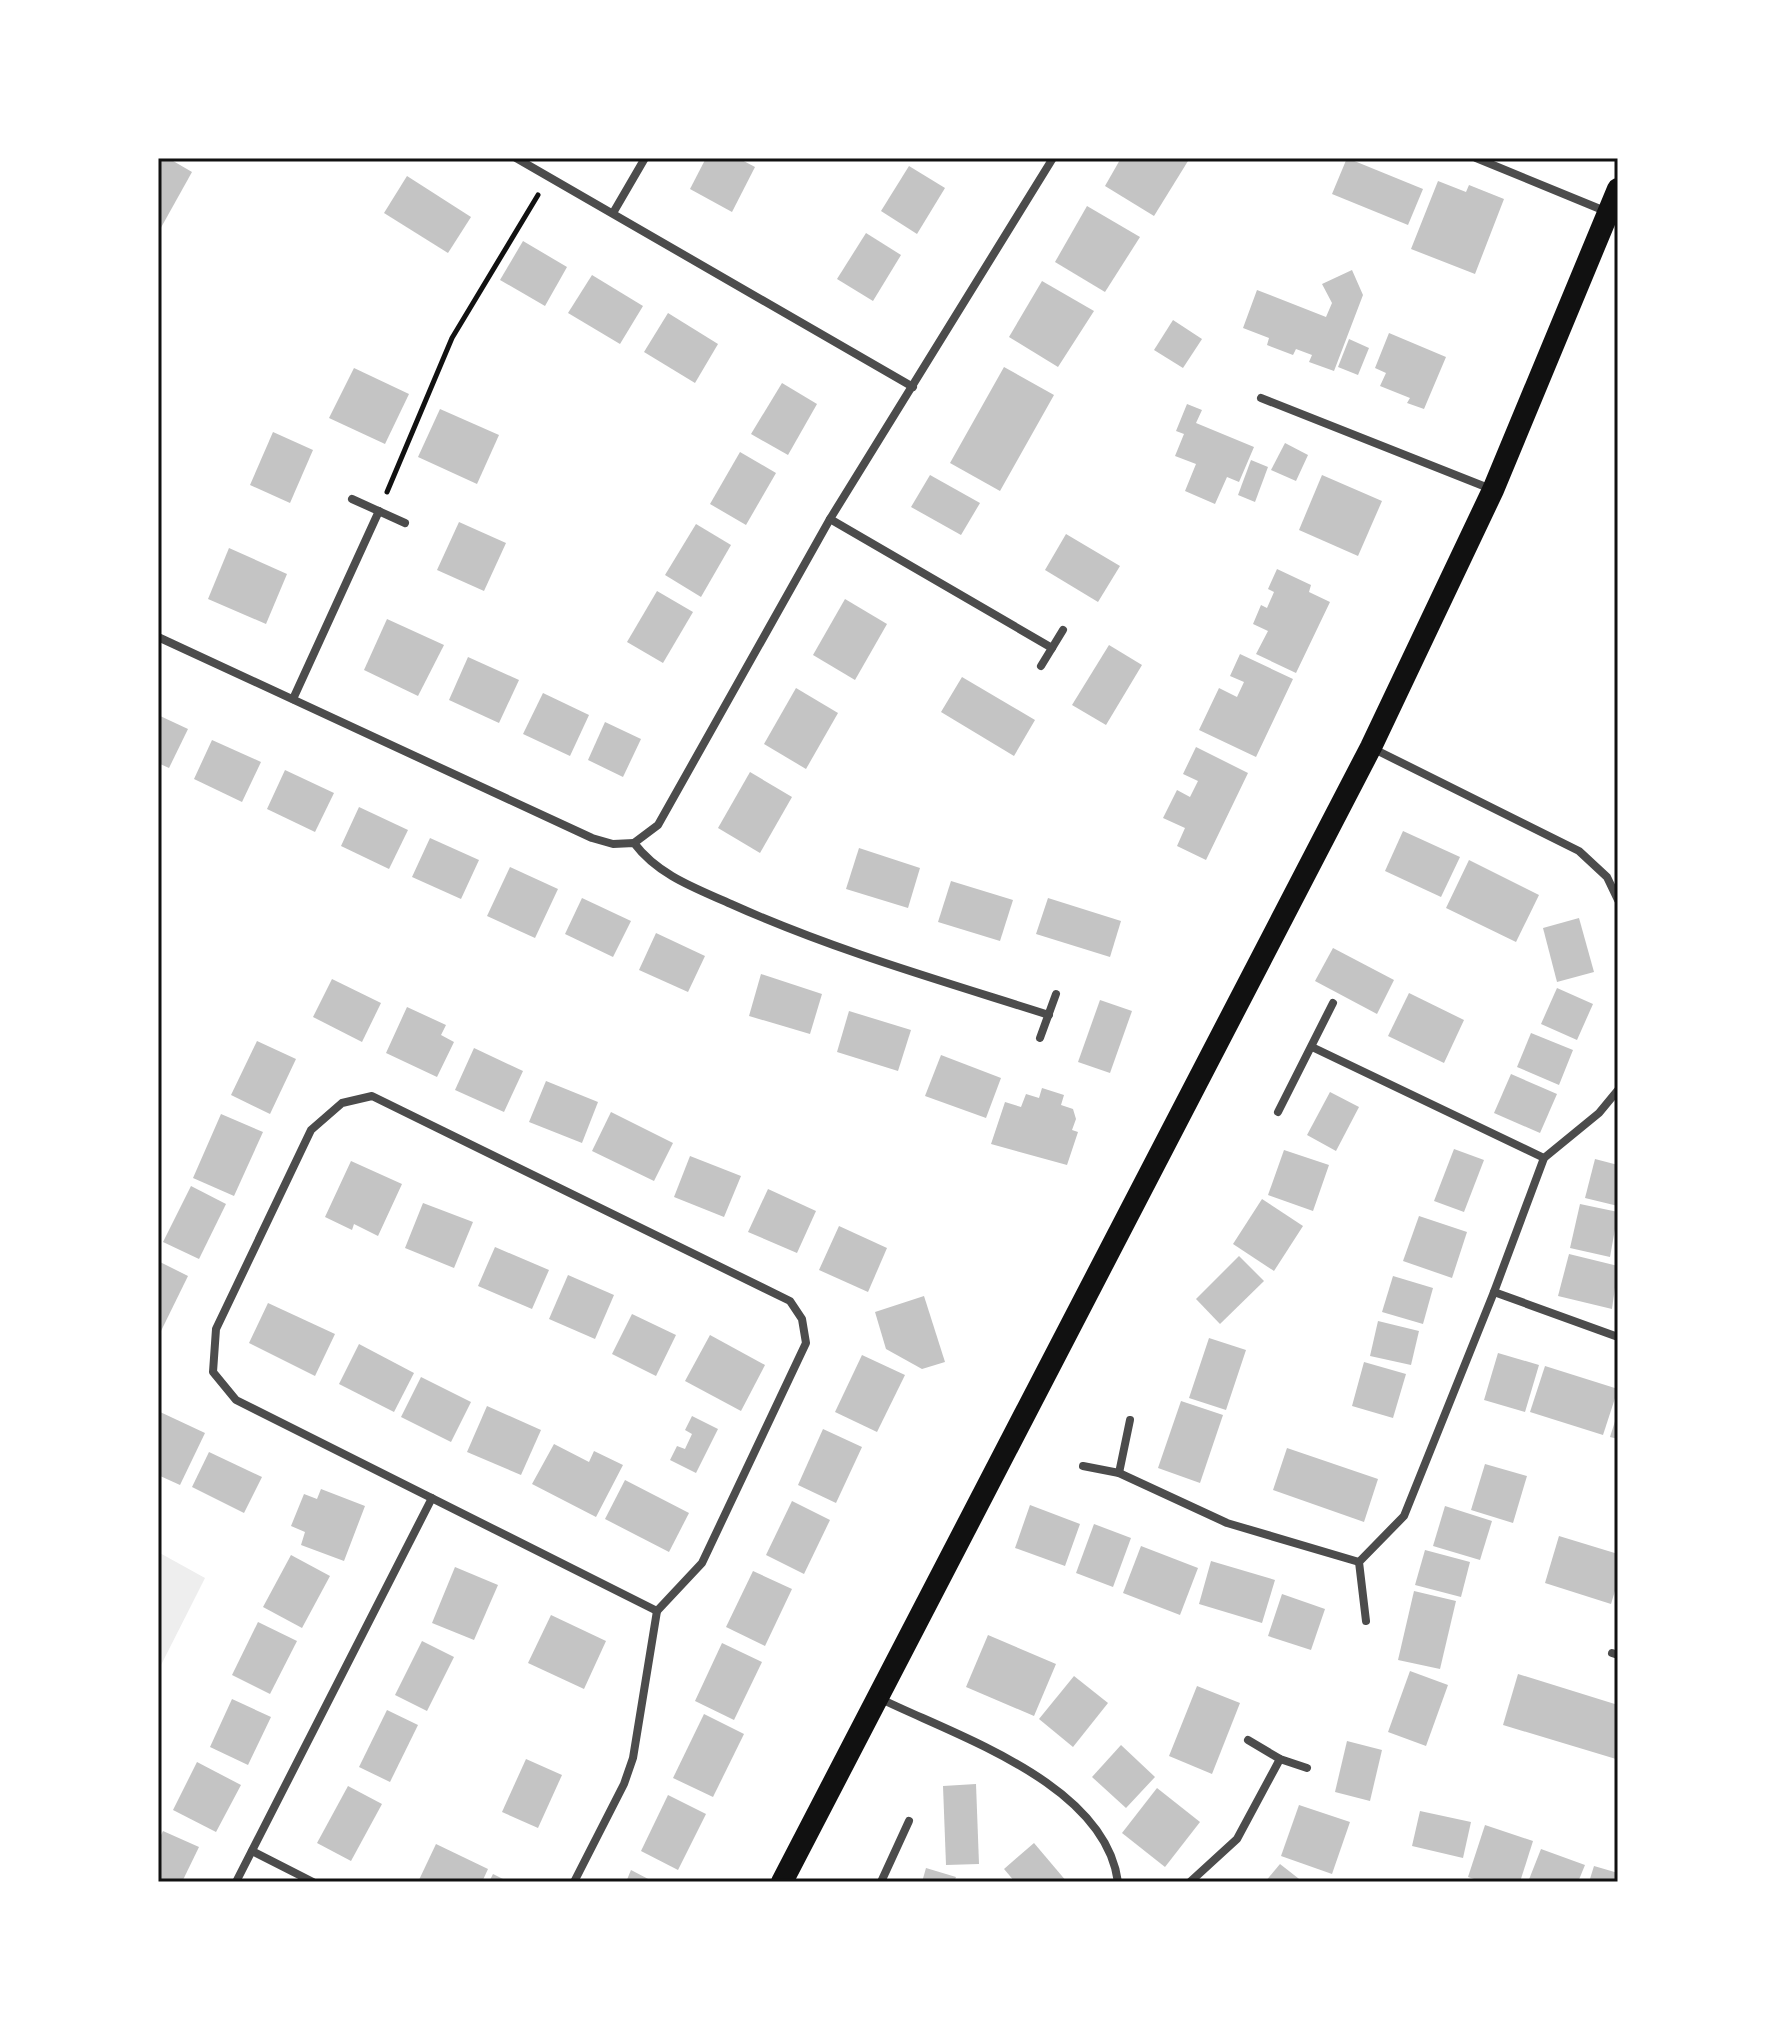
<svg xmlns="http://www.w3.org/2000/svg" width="1776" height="2040" font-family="Manrope,sans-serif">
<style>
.green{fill:#eee}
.building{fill:#c4c4c4}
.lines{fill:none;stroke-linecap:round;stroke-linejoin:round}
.path{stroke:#111;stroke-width:5}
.minor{stroke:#4c4c4c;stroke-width:8}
.trunk{stroke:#111;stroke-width:22}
.neatline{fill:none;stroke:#111;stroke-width:3}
</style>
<rect width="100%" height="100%" fill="#fff"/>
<!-- green -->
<path class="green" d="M158 1552 205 1578 158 1671Z"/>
<!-- building -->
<g class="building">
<path d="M158 158H168L192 172 158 233Z"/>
<path d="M706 158H738L755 167 732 212 690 189Z"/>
<path d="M1121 158H1184L1188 161 1154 216 1105 186Z"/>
<path d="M1347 158 1423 189 1408 225 1332 194Z"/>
<path d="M909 166 945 188 917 234 881 211Z"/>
<path d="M407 176 471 217 448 253 384 213Z"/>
<path d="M1438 181 1466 192 1469 185 1504 199 1475 274 1411 249Z"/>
<path d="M1087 206 1140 237 1105 292 1055 262Z"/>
<path d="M866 233 901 255 873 301 837 279Z"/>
<path d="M523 241 567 267 545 306 500 280Z"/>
<path d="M1352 270 1363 295 1334 371 1309 362 1312 355 1296 349 1293 355 1267 345 1269 338 1243 328 1257 290 1326 317 1332 303 1322 284Z"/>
<path d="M592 275 643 306 620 344 568 313Z"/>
<path d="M1042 281 1094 311 1058 367 1009 337Z"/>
<path d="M668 313 718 344 695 383 644 352Z"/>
<path d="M1173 320 1202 339 1183 368 1154 350Z"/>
<path d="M1389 333 1446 357 1424 409 1407 403 1410 398 1380 386 1386 373 1375 368Z"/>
<path d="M1349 339 1369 348 1358 375 1338 367Z"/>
<path d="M1004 367 1054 395 1000 491 950 463Z"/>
<path d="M354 368 409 394 385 444 329 418Z"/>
<path d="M782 383 817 404 788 455 751 434Z"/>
<path d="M1187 404 1202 410 1196 423 1254 447 1239 482 1227 477 1215 504 1185 491 1196 464 1175 456 1184 434 1176 431Z"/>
<path d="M440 409 499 435 477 484 418 457Z"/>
<path d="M273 432 313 450 290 503 250 485Z"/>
<path d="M1285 443 1308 455 1296 481 1271 470Z"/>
<path d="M740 452 776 473 746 525 710 504Z"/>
<path d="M1251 460 1268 467 1255 502 1238 495Z"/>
<path d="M930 475 980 503 961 535 911 507Z"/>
<path d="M1322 475 1382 501 1358 556 1299 530Z"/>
<path d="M459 522 506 543 484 591 437 570Z"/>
<path d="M696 524 731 545 701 597 665 575Z"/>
<path d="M1066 534 1120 566 1098 602 1045 570Z"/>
<path d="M229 548 287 574 266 624 208 599Z"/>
<path d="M1277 569 1311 585 1309 592 1330 602 1296 673 1256 654 1268 631 1253 624 1261 605 1267 608 1274 592 1268 589Z"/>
<path d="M657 591 693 612 663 663 627 642Z"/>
<path d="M845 599 887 624 855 680 813 655Z"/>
<path d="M387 619 444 645 418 696 364 670Z"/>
<path d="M1109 645 1142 665 1106 725 1072 705Z"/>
<path d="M1240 654 1293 679 1256 757 1199 730 1219 688 1237 697 1244 682 1230 676Z"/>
<path d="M468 657 519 680 499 723 449 700Z"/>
<path d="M962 677 1035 720 1014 756 941 712Z"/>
<path d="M796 688 838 713 806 769 764 744Z"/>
<path d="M543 693 589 715 570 756 523 734Z"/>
<path d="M158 715 188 729 169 768 158 763Z"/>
<path d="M605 722 641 739 623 777 588 760Z"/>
<path d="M212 740 261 762 242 802 194 779Z"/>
<path d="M1196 747 1248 773 1206 860 1177 846 1185 828 1163 818 1177 790 1190 797 1198 781 1183 774Z"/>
<path d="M285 770 334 793 315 832 267 809Z"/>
<path d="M750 772 792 797 760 853 718 828Z"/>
<path d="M359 807 408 830 389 869 341 846Z"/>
<path d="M1403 831 1460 857 1441 897 1385 871Z"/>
<path d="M430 838 479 860 461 899 412 877Z"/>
<path d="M859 848 920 868 908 908 846 889Z"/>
<path d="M1469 860 1539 895 1516 942 1446 908Z"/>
<path d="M510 867 558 889 535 938 487 916Z"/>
<path d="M951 881 1013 900 1000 941 938 922Z"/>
<path d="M582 898 631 921 613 957 565 934Z"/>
<path d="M1048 898 1121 921 1110 957 1036 934Z"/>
<path d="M1579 918 1594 972 1557 982 1543 928Z"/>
<path d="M656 933 705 956 688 992 639 970Z"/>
<path d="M1333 948 1394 980 1377 1014 1315 981Z"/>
<path d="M761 974 822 994 810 1034 749 1016Z"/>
<path d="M332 979 381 1003 362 1042 313 1017Z"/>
<path d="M1557 988 1593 1004 1577 1040 1541 1024Z"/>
<path d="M1409 993 1464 1020 1444 1063 1388 1036Z"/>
<path d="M1100 1000 1132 1011 1110 1073 1078 1062Z"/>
<path d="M407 1007 446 1025 441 1035 454 1042 437 1077 386 1053Z"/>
<path d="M849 1011 911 1030 898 1071 837 1052Z"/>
<path d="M1531 1033 1573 1050 1559 1085 1517 1067Z"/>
<path d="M257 1041 296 1059 270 1114 231 1095Z"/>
<path d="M474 1048 523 1071 504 1112 455 1090Z"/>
<path d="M941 1055 1001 1078 986 1118 925 1096Z"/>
<path d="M1511 1074 1557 1094 1540 1133 1494 1113Z"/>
<path d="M546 1081 598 1102 582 1143 529 1122Z"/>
<path d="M1042 1088 1064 1095 1061 1105 1073 1109 1076 1119 1072 1130 1078 1132 1067 1165 991 1144 1005 1102 1021 1107 1026 1094 1039 1098Z"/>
<path d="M1330 1092 1359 1107 1336 1151 1307 1135Z"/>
<path d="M611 1112 673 1143 654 1181 592 1151Z"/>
<path d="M221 1114 263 1132 234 1196 193 1178Z"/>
<path d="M1454 1149 1484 1160 1464 1212 1434 1201Z"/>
<path d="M1284 1150 1329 1165 1313 1211 1268 1195Z"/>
<path d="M690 1156 741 1176 724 1217 674 1197Z"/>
<path d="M1595 1159 1618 1165V1206L1585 1198Z"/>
<path d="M351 1161 402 1184 378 1236 354 1224 352 1230 325 1217Z"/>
<path d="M191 1186 226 1204 199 1259 163 1242Z"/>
<path d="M768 1189 816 1211 797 1253 748 1232Z"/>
<path d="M1262 1199 1303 1226 1274 1271 1233 1244Z"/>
<path d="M423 1203 473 1222 454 1268 405 1248Z"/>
<path d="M1580 1204 1618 1212 1610 1257 1570 1248Z"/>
<path d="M1419 1216 1467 1232 1452 1278 1403 1261Z"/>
<path d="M839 1226 887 1248 868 1292 819 1270Z"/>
<path d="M495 1247 549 1270 532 1309 478 1286Z"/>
<path d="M1569 1254 1618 1266 1612 1309 1558 1296Z"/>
<path d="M1239 1256 1264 1281 1220 1324 1196 1299Z"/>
<path d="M158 1261 188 1276 161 1331 158 1330Z"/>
<path d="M568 1275 614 1295 595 1339 549 1319Z"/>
<path d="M1393 1276 1433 1288 1423 1324 1382 1312Z"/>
<path d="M924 1296 945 1362 922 1369 886 1349 875 1312Z"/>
<path d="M268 1303 335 1334 315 1376 249 1343Z"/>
<path d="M632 1314 676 1335 656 1376 612 1354Z"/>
<path d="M1378 1321 1419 1331 1411 1365 1370 1356Z"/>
<path d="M710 1335 765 1365 741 1411 685 1381Z"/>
<path d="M1209 1338 1246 1350 1226 1410 1189 1398Z"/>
<path d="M359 1344 414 1373 394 1412 339 1384Z"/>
<path d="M1498 1353 1539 1365 1525 1412 1484 1400Z"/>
<path d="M862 1355 905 1375 877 1432 835 1412Z"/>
<path d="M1364 1362 1406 1374 1393 1418 1352 1406Z"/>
<path d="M1545 1366 1618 1389 1603 1435 1530 1412Z"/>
<path d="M421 1377 471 1402 451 1442 401 1417Z"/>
<path d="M1181 1401 1223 1415 1200 1483 1158 1468Z"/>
<path d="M487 1406 541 1430 521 1475 467 1452Z"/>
<path d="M158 1411 205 1433 180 1485 158 1475Z"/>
<path d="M1617 1415H1618V1439L1610 1437Z"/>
<path d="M692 1416 718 1429 696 1473 670 1460 677 1446 685 1449 692 1434 685 1430Z"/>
<path d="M823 1429 862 1447 836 1503 798 1485Z"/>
<path d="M554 1444 589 1462 594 1451 623 1465 596 1517 532 1484Z"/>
<path d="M1287 1448 1378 1479 1364 1522 1273 1490Z"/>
<path d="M209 1452 262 1477 244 1513 192 1487Z"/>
<path d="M1485 1464 1527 1476 1513 1523 1471 1510Z"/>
<path d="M625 1480 689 1513 669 1552 605 1519Z"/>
<path d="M321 1489 365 1506 344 1561 301 1545 305 1532 291 1526 304 1494 317 1499Z"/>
<path d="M792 1501 830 1520 804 1574 766 1555Z"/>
<path d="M1030 1505 1080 1524 1065 1566 1015 1548Z"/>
<path d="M1445 1506 1492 1521 1480 1560 1433 1546Z"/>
<path d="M1094 1524 1131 1538 1113 1587 1076 1573Z"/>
<path d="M1559 1536 1618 1554V1581L1611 1604 1545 1583Z"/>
<path d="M1141 1546 1198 1568 1180 1615 1123 1593Z"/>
<path d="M1425 1550 1470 1562 1461 1597 1415 1585Z"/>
<path d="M291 1555 330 1576 302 1628 263 1607Z"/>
<path d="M1211 1561 1275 1580 1262 1623 1199 1604Z"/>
<path d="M455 1567 498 1585 474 1640 432 1623Z"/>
<path d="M753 1571 792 1589 765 1646 726 1627Z"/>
<path d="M1414 1591 1456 1601 1440 1669 1398 1660Z"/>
<path d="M1282 1594 1325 1609 1311 1650 1268 1636Z"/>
<path d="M551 1615 606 1641 584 1689 528 1663Z"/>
<path d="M258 1622 297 1641 270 1694 232 1675Z"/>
<path d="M988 1635 1056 1664 1034 1716 966 1687Z"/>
<path d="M422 1641 454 1657 427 1711 395 1695Z"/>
<path d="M722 1643 762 1662 734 1720 695 1701Z"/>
<path d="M1410 1671 1448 1685 1426 1746 1388 1732Z"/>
<path d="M1518 1674 1618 1705 1616 1759 1503 1725Z"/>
<path d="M1074 1676 1108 1703 1073 1747 1039 1719Z"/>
<path d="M1197 1686 1240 1703 1212 1774 1169 1756Z"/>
<path d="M232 1699 271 1717 248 1765 210 1747Z"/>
<path d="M387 1710 418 1725 390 1782 359 1767Z"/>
<path d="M704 1714 744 1734 713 1797 673 1778Z"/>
<path d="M1347 1741 1382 1750 1370 1801 1335 1792Z"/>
<path d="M1121 1745 1155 1777 1126 1808 1092 1777Z"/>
<path d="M526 1759 562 1775 538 1828 502 1812Z"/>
<path d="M197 1762 241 1785 216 1832 173 1810Z"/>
<path d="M976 1784 979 1864 946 1865 943 1786Z"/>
<path d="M348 1786 382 1804 351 1861 317 1843Z"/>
<path d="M1157 1788 1200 1822 1165 1867 1122 1833Z"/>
<path d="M668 1795 706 1814 678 1870 641 1851Z"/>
<path d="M1299 1805 1350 1822 1332 1874 1281 1856Z"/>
<path d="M1420 1811 1471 1822 1463 1858 1412 1846Z"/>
<path d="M1485 1825 1533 1841 1520 1882H1483L1468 1877Z"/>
<path d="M163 1831 199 1847 182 1882H158V1841Z"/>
<path d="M1034 1843 1067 1882H1015L1004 1869Z"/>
<path d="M436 1844 488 1869 482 1882H418Z"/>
<path d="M1541 1849 1585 1865 1578 1882H1528Z"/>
<path d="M1280 1864 1303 1882H1265Z"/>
<path d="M1594 1866 1618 1873V1882H1589Z"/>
<path d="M926 1868 956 1877 954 1882H922Z"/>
<path d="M631 1870 654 1882H626Z"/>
<path d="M493 1874 509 1882H489Z"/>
</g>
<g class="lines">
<!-- path -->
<path class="path" d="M387 492 452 338 538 195"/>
<!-- minor -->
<g class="minor">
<path d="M516 158 913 387"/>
<path d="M1476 158 1605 211"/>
<path d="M613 213 645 158"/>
<path d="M1261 398 1491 489"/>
<path d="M352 499 405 523"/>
<path d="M830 519 1052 648"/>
<path d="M158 637 592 838 613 844 634 843C658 875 695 888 731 904 833 950 942 981 1049 1015"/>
<path d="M1041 666 1063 630"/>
<path d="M293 699 379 511"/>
<path d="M1372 748 1579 851 1607 877 1618 900"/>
<path d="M634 843 658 825 830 519 1053 158"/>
<path d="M1040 1038 1056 994"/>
<path d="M1312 1047 1544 1158"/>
<path d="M1618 1090 1599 1113 1544 1158 1494 1292 1618 1337"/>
<path d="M372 1096 790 1301 802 1319 806 1343 702 1563 657 1611 236 1400 213 1372 216 1329 311 1130 342 1103Z"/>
<path d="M1278 1112 1333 1003"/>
<path d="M1083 1466 1119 1473 1130 1420"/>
<path d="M1119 1473 1227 1523 1359 1562"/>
<path d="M1366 1621 1359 1562 1404 1516 1494 1292"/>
<path d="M1612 1653 1618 1655"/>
<path d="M881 1699C959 1737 1105 1784 1118 1882"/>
<path d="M1248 1740 1280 1759 1307 1768"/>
<path d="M252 1851 313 1882"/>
<path d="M236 1882 432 1498"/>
<path d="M574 1882 624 1784 633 1758 657 1611"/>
<path d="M881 1882 909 1821"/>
<path d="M1190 1882 1237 1839 1280 1759"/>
</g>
<!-- trunk -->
<path class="trunk" d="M782 1882 1371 747 1493 490 1618 189"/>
</g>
<!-- border -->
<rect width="1776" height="2040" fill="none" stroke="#ffffff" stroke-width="320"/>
<rect x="160" y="160" width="1456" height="1720" class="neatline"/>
</svg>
